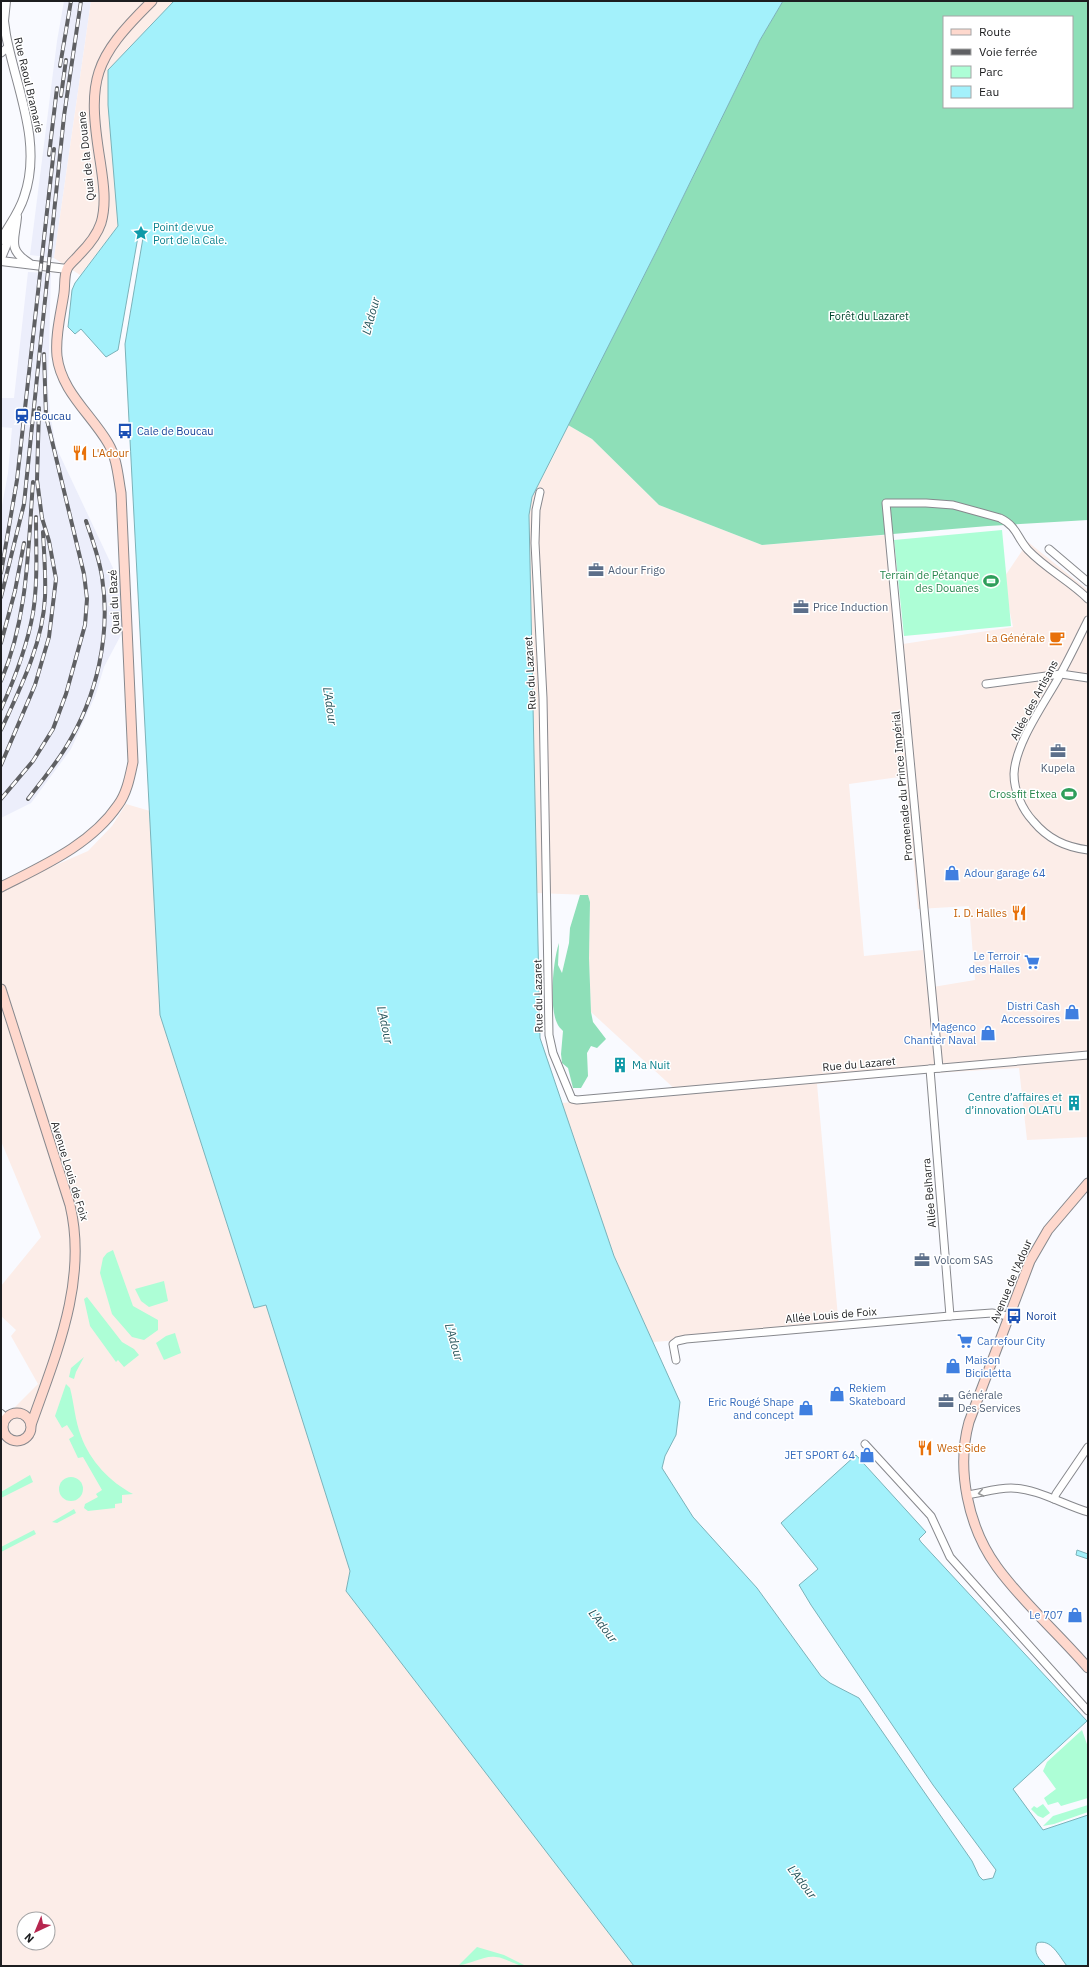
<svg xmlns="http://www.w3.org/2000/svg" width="1089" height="1967" font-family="'IBM Plex Sans',sans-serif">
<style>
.built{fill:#eceefb}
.industrial{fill:#fcede8;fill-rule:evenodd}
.green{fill:#adfed6}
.forest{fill:#8edfb8;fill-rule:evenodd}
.water{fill:#a3f1fb;stroke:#7bb2b9}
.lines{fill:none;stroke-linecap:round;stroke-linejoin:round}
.minor-casing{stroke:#87888d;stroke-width:9}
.tertiary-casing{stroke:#87888d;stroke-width:10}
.secondary-casing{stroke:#87888d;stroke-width:11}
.minor{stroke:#fff;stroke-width:7}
.tertiary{stroke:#fff;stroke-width:8}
.secondary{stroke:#fed8cd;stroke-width:9}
.rail-casing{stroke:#5f6063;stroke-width:4}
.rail{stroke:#fff;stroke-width:2.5;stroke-dasharray:8;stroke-linecap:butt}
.oneway{stroke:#999a9b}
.labels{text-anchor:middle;stroke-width:3;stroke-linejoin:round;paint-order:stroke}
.street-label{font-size:11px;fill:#1d1e20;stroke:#fff}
.culture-label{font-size:11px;fill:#0d838f;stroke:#fff;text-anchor:start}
.park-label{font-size:11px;fill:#02472f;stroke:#fff}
.transit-label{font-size:11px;fill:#164399;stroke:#fff;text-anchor:start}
.food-label{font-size:11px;fill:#c56008;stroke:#fff;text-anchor:start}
.service-label{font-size:11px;fill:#4e5e75;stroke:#fff;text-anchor:start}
.leisure-label{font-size:11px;fill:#27864d;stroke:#fff;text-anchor:end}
.shop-label{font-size:11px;fill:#366cbe;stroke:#fff;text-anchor:end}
.water-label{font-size:12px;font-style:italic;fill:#28565c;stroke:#fff}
</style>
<rect width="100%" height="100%" fill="#f9faff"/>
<!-- built -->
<g class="built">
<path d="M64 1H91L54 258 30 255 57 41Z"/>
<path d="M28 272 51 273 48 386 50 413 56 447 121 585 123 631 104 667 96 694 71 749 31 803 1 818V511L8 473 12 428 1 427V398H14Z"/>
</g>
<!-- industrial -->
<g class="industrial">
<path d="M91 1H174L108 70 118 226 80 275 54 258Z"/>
<path d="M568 425 592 439 659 505 762 545 887 535 903 644 1013 627 1003 579 1028 542 1088 590V1137L1027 1140 1019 1068 918 1074 817 1084 839 1328 653 1342 614 1256 562 1103 678 1092 591 1012 589 958 590 902 588 895 537 893 529 515 532 497ZM906 776 918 909 969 906 975 980 927 988 923 950 864 956 849 784Z"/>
<path d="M126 804 150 811 160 1015 254 1308 266 1305 350 1571 346 1591 634 1966H1V1452L6 1416 38 1384 11 1336 16 1330 1 1316V1286L41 1237 1 1141V889L88 851 112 826ZM24 1919H48V1943H24Z"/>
</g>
<!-- green -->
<g class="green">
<path d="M1002 530 1011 626 904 636 894 540Z"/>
<path d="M113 1250 133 1306 158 1320V1330L144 1340 132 1337 112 1314 100 1273 103 1258 107 1253Z"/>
<path d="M164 1281 168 1301 149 1307 141 1301 135 1289Z"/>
<path d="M87 1297 122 1342 134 1349 139 1355 124 1367 118 1360 116 1362 90 1326 84 1299Z"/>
<path d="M175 1333 181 1353 164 1360 156 1343 166 1336Z"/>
<path d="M84 1357 76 1372 74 1379 69 1377 71 1368Z"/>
<path d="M66 1384 70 1388C74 1403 75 1421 81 1436 90 1461 110 1482 133 1494L122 1495V1503L115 1504V1508L88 1511 84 1508 85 1504 98 1497 96 1494 102 1490 83 1457 78 1458 69 1439 74 1436 67 1425 62 1428 55 1416Z"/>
<path d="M30 1475 33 1482 1 1498V1492Z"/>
<circle cx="71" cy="1489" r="12"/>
<path d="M74 1509 76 1513 57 1523 52 1522Z"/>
<path d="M34 1530 36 1534 1 1552V1547Z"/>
<path d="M1082 1730 1088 1747V1798L1061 1806 1058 1802 1048 1805 1044 1798 1056 1789 1043 1771 1047 1762Z"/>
<path d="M1043 1804 1050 1813 1043 1818 1038 1816 1031 1809 1034 1806 1037 1808Z"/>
<path d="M1088 1805V1812L1054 1824 1043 1826 1053 1816Z"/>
<path d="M477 1947 504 1955 526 1966C515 1966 507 1958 496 1957 484 1955 472 1964 459 1965Z"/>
</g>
<!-- forest -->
<g class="forest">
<path d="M783 1H1088V520L988 526 762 545 659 505 592 439 568 425 658 248 760 40ZM944 17H1072V107H944Z"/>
<path d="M580 895H588L590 902 589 958 591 1012 593 1022 606 1039 597 1048 591 1046 587 1053 588 1076 581 1088H573L568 1068 562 1063 561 1054 563 1031C561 1029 558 1026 557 1023 549 1007 553 960 559 943L558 965 562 973 569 943 570 928Z"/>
</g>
<!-- water -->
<g class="water">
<path d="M174 1H783L760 40 658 248 532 497 529 515 540 1038 614 1256 680 1402 676 1435 665 1456 662 1468 693 1517 757 1588 821 1676 830 1683 859 1698 972 1861 979 1876 983 1880 993 1878 996 1870 933 1785 811 1605 799 1585 818 1569 781 1523 856 1455 926 1532 919 1539 921 1542 1087 1721 1013 1789 1043 1830 1088 1815V1966H1067C1059 1956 1051 1938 1037 1943 1033 1953 1039 1959 1046 1966H634L346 1591 350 1571 266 1305 254 1308 160 1015 125 344 144 232 139 231 118 350 106 357 81 329 75 334 68 327 72 290 75 283 118 226 108 105V70Z"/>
<path d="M1077 1550 1088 1554V1559L1076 1555Z"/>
</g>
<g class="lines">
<defs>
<g id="minor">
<path d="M1 53 8 47"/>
<path d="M540 492 536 510 535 543 543 698 549 1035 553 1053 572 1099 577 1100 1088 1055"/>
<path d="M1049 549 1088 582"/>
<path d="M1088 620C1079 638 1070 657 1060 675 1046 701 1015 743 1014 774 1014 791 1022 809 1033 821 1048 839 1065 847 1088 850"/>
<path d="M986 684 1061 674 1088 678"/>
<path d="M939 1068 886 503H926L953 505 1000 518C1017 526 1017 538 1028 550 1046 569 1070 581 1088 599"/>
<path d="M930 1069 950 1316"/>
<path d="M676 1360 673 1344 677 1341 686 1339 950 1316 992 1313 1008 1316"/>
<path d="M865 1444 931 1516 950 1557 1088 1711"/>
<path d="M967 1495C981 1493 996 1488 1011 1488 1036 1488 1064 1505 1088 1512"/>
<path d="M1054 1499 1056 1494 1088 1447"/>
</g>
<g id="tertiary">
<path d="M17 217C15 240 7 249 29 263"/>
<path d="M1 240C9 225 19 213 24 197 43 143 16 88 6 35L4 21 6 1"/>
<path d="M1 258 13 229"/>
<path d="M1 261 67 269"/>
<path d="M1 1414 6 1419"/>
</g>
<g id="secondary">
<path d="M1 887C42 866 91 845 118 805 127 793 130 776 133 762L121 493C118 476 117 458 108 443 91 414 61 391 57 356 55 335 61 313 64 293 65 286 64 275 67 269 69 264 76 259 79 255 88 246 97 235 101 223 107 203 103 180 100 160 87 79 93 59 152 1"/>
<path d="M1 989 70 1205C88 1281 56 1354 31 1425"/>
<path d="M1088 1183 1048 1230 1030 1261 969 1422C956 1469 968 1527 997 1567 1023 1603 1059 1634 1088 1668"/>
<circle cx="17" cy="1427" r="14"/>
</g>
</defs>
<!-- minor casing -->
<use href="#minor" class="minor-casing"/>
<!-- tertiary casing -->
<use href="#tertiary" class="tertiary-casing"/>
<!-- secondary casing -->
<use href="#secondary" class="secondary-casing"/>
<!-- minor -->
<use href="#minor" class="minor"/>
<!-- tertiary -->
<use href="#tertiary" class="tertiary"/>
<!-- secondary -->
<use href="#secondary" class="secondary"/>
<defs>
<g id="rail">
<path d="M60 66 71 1"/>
<path d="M61 96 66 60"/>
<path d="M49 155 57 88"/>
<path d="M1 573 17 480 54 149"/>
<path d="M1 597 24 504 64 116 81 1"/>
<path d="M1 643 15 591 24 543"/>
<path d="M1 681C28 618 28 549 33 482"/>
<path d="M1 709C15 678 27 647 33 613 38 581 36 549 36 517"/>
<path d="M1 730C20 689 43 643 45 597 46 575 44 554 43 532"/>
<path d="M1 765 35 685 49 637 56 579 49 541 42 518 37 480 39 408"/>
<path d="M1 799 33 761 53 729 66 694 85 625 87 599 84 574 46 416 44 354"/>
<path d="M28 799C41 782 55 765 66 747 97 697 111 635 102 577 99 557 92 539 86 521"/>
</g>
</defs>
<!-- rail casing -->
<use href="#rail" class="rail-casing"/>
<!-- rail -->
<use href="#rail" class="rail"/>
</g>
<!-- one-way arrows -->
<defs><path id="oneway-chevron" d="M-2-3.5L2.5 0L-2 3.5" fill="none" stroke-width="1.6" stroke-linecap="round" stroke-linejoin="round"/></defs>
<use class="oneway" href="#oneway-chevron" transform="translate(981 1493) rotate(169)"/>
<!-- icons -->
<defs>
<symbol id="sight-bare" viewBox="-9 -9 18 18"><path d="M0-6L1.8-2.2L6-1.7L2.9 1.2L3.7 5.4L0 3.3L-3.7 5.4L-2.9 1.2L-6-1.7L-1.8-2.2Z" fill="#0f9aa8" stroke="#fff" stroke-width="2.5" paint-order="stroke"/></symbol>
<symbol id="station-bare" viewBox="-9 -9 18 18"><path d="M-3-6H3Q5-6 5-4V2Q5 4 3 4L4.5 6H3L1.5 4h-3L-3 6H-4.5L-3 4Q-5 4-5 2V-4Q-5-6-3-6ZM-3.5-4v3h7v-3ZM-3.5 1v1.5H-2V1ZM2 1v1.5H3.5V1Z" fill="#1a4fb4" stroke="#fff" stroke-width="2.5" paint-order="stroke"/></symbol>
<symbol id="bus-bare" viewBox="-9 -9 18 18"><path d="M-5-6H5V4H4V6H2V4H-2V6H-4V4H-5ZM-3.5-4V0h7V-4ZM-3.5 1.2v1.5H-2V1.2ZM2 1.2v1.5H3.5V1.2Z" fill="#1a4fb4" stroke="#fff" stroke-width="2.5" paint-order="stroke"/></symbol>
<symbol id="restaurant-bare" viewBox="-9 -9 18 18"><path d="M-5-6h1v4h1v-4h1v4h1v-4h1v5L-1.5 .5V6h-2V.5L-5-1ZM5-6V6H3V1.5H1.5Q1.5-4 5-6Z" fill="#e8710a" stroke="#fff" stroke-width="2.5" paint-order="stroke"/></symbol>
<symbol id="office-bare" viewBox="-9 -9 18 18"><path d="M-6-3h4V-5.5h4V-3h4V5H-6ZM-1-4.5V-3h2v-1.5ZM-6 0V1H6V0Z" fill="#5c6f8a" stroke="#fff" stroke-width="2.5" paint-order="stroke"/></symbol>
<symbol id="stadium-bare" viewBox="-9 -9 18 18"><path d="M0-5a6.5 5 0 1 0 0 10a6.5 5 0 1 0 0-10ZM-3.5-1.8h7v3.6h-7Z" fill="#2e9e5b" stroke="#fff" stroke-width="2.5" paint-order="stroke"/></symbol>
<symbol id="cafe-bare" viewBox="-9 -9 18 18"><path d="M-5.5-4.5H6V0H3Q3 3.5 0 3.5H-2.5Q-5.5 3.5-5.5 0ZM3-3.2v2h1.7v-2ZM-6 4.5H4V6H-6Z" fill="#e8710a" stroke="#fff" stroke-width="2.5" paint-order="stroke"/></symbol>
<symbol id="shop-bare" viewBox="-9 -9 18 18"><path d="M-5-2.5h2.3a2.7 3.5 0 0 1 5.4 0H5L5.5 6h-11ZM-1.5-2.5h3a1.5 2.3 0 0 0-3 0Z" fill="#3f7fe0" stroke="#fff" stroke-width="2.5" paint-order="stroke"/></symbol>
<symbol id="supermarket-bare" viewBox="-9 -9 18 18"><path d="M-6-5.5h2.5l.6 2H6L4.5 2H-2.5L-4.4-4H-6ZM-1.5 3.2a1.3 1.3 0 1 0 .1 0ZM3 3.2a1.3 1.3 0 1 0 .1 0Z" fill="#3f7fe0" stroke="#fff" stroke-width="2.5" paint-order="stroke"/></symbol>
<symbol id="building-bare" viewBox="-9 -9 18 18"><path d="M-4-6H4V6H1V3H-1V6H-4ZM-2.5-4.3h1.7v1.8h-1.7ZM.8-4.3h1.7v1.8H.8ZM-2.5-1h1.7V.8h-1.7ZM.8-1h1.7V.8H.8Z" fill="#0f9aa8" stroke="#fff" stroke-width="2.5" paint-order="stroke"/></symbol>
</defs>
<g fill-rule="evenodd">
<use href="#sight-bare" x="130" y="222" width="22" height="22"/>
<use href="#station-bare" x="11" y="405" width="22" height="22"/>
<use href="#bus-bare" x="114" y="420" width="22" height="22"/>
<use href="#restaurant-bare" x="69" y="442" width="22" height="22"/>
<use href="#office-bare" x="585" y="559" width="22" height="22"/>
<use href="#stadium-bare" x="980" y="570" width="22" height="22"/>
<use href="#office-bare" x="790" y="596" width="22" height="22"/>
<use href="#cafe-bare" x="1046" y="627" width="22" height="22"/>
<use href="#office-bare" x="1047" y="740" width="22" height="22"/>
<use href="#stadium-bare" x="1058" y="783" width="22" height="22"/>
<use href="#shop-bare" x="941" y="862" width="22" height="22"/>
<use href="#restaurant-bare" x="1008" y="902" width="22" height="22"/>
<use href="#supermarket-bare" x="1021" y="951" width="22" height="22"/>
<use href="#shop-bare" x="1061" y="1001" width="22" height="22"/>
<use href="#shop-bare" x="977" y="1022" width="22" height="22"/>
<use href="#building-bare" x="609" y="1054" width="22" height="22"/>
<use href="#building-bare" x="1063" y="1092" width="22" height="22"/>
<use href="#office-bare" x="911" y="1249" width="22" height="22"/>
<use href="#bus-bare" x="1003" y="1305" width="22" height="22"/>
<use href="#supermarket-bare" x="954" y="1330" width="22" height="22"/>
<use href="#shop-bare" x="942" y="1355" width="22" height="22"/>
<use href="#shop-bare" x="826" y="1383" width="22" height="22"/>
<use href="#office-bare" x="935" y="1390" width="22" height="22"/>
<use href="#shop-bare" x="795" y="1397" width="22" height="22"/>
<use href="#restaurant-bare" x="914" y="1437" width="22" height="22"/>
<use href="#shop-bare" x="856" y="1444" width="22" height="22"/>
<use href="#shop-bare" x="1064" y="1604" width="22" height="22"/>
</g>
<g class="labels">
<!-- street labels -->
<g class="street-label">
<text transform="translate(29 85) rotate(77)" y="4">Rue Raoul Bramarie</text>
<text transform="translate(86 156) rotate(-96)" y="4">Quai de la Douane</text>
<text transform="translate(114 602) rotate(-93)" y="4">Quai du Bazé</text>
<text transform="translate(530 673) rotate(-93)" y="4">Rue du Lazaret</text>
<text transform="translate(1034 700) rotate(-62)" y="4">Allée des Artisans</text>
<text transform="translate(902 786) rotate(-95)" y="4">Promenade du Prince Impérial</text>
<text transform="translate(538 996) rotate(-91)" y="4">Rue du Lazaret</text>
<text transform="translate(859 1064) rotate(-5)" y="4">Rue du Lazaret</text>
<text transform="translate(70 1171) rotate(73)" y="4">Avenue Louis de Foix</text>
<text transform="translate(929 1193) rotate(-95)" y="4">Allée Belharra</text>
<text transform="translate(1011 1281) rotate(-67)" y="4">Avenue de l'Adour</text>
<text transform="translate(831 1315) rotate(-5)" y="4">Allée Louis de Foix</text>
</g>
<!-- culture labels -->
<g class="culture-label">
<text x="153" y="231">Point de vue<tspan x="153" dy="13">Port de la Cale.</tspan></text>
<text x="632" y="1069">Ma Nuit</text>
<text x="1062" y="1101" text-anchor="end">Centre d’affaires et<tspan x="1062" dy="13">d’innovation OLATU</tspan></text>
</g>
<!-- park labels -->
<g class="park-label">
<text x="869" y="320">Forêt du Lazaret</text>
</g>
<!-- transit labels -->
<g class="transit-label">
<text x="34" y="420">Boucau</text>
<text x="137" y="435">Cale de Boucau</text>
<text x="1026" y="1320">Noroit</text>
</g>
<!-- food labels -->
<g class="food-label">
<text x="92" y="457">L'Adour</text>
<text x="1045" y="642" text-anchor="end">La Générale</text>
<text x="1007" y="917" text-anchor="end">I. D. Halles</text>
<text x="937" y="1452">West Side</text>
</g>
<!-- service labels -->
<g class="service-label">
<text x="608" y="574">Adour Frigo</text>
<text x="813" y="611">Price Induction</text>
<text x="1058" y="772" text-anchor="middle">Kupela</text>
<text x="934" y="1264">Volcom SAS</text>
<text x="958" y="1399">Générale<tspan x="958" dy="13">Des Services</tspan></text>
</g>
<!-- leisure labels -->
<g class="leisure-label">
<text x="979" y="579">Terrain de Pétanque<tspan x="979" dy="13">des Douanes</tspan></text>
<text x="1057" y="798">Crossfit Etxea</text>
</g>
<!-- shop labels -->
<g class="shop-label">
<text x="964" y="877" text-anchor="start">Adour garage 64</text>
<text x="1020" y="960">Le Terroir<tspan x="1020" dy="13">des Halles</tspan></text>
<text x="1060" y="1010">Distri Cash<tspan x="1060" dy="13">Accessoires</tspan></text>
<text x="976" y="1031">Magenco<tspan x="976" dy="13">Chantier Naval</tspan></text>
<text x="977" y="1345" text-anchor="start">Carrefour City</text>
<text x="965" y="1364" text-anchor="start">Maison<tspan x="965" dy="13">Bicicletta</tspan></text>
<text x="849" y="1392" text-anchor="start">Rekiem<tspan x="849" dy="13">Skateboard</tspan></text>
<text x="794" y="1406">Eric Rougé Shape<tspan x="794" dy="13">and concept</tspan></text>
<text x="855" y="1459">JET SPORT 64</text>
<text x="1063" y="1619">Le 707</text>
</g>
<!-- water labels -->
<g class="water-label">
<text transform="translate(371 316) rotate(-75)" y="4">L'Adour</text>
<text transform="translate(330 706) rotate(81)" y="4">L'Adour</text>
<text transform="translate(385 1025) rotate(78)" y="4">L'Adour</text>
<text transform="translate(454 1342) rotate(74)" y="4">L'Adour</text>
<text transform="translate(603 1626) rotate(52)" y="4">L'Adour</text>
<text transform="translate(802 1882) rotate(52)" y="4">L'Adour</text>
</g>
</g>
<!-- border -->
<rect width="1089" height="1967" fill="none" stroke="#1d1e20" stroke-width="4"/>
<!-- legend -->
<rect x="943" y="16" width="130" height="92" fill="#ffffff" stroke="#a5a5a6"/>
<rect x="951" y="29" width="20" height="6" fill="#fed8cd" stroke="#a5a5a6"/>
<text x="979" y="36" font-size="12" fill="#1d1e20">Route</text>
<rect x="951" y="49" width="20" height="6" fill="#5f6063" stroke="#a5a5a6"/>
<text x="979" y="56" font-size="12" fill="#1d1e20">Voie ferrée</text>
<rect x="951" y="66" width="20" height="12" fill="#adfed6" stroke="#a5a5a6"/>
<text x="979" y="76" font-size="12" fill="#1d1e20">Parc</text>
<rect x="951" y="86" width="20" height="12" fill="#a3f1fb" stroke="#a5a5a6"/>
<text x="979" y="96" font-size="12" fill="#1d1e20">Eau</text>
<!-- north arrow -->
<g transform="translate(36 1931) rotate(224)"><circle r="19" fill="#ffffff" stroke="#a5a5a6"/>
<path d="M0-3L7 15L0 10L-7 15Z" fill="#b6264f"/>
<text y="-6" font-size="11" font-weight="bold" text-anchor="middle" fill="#1d1e20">N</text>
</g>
</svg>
